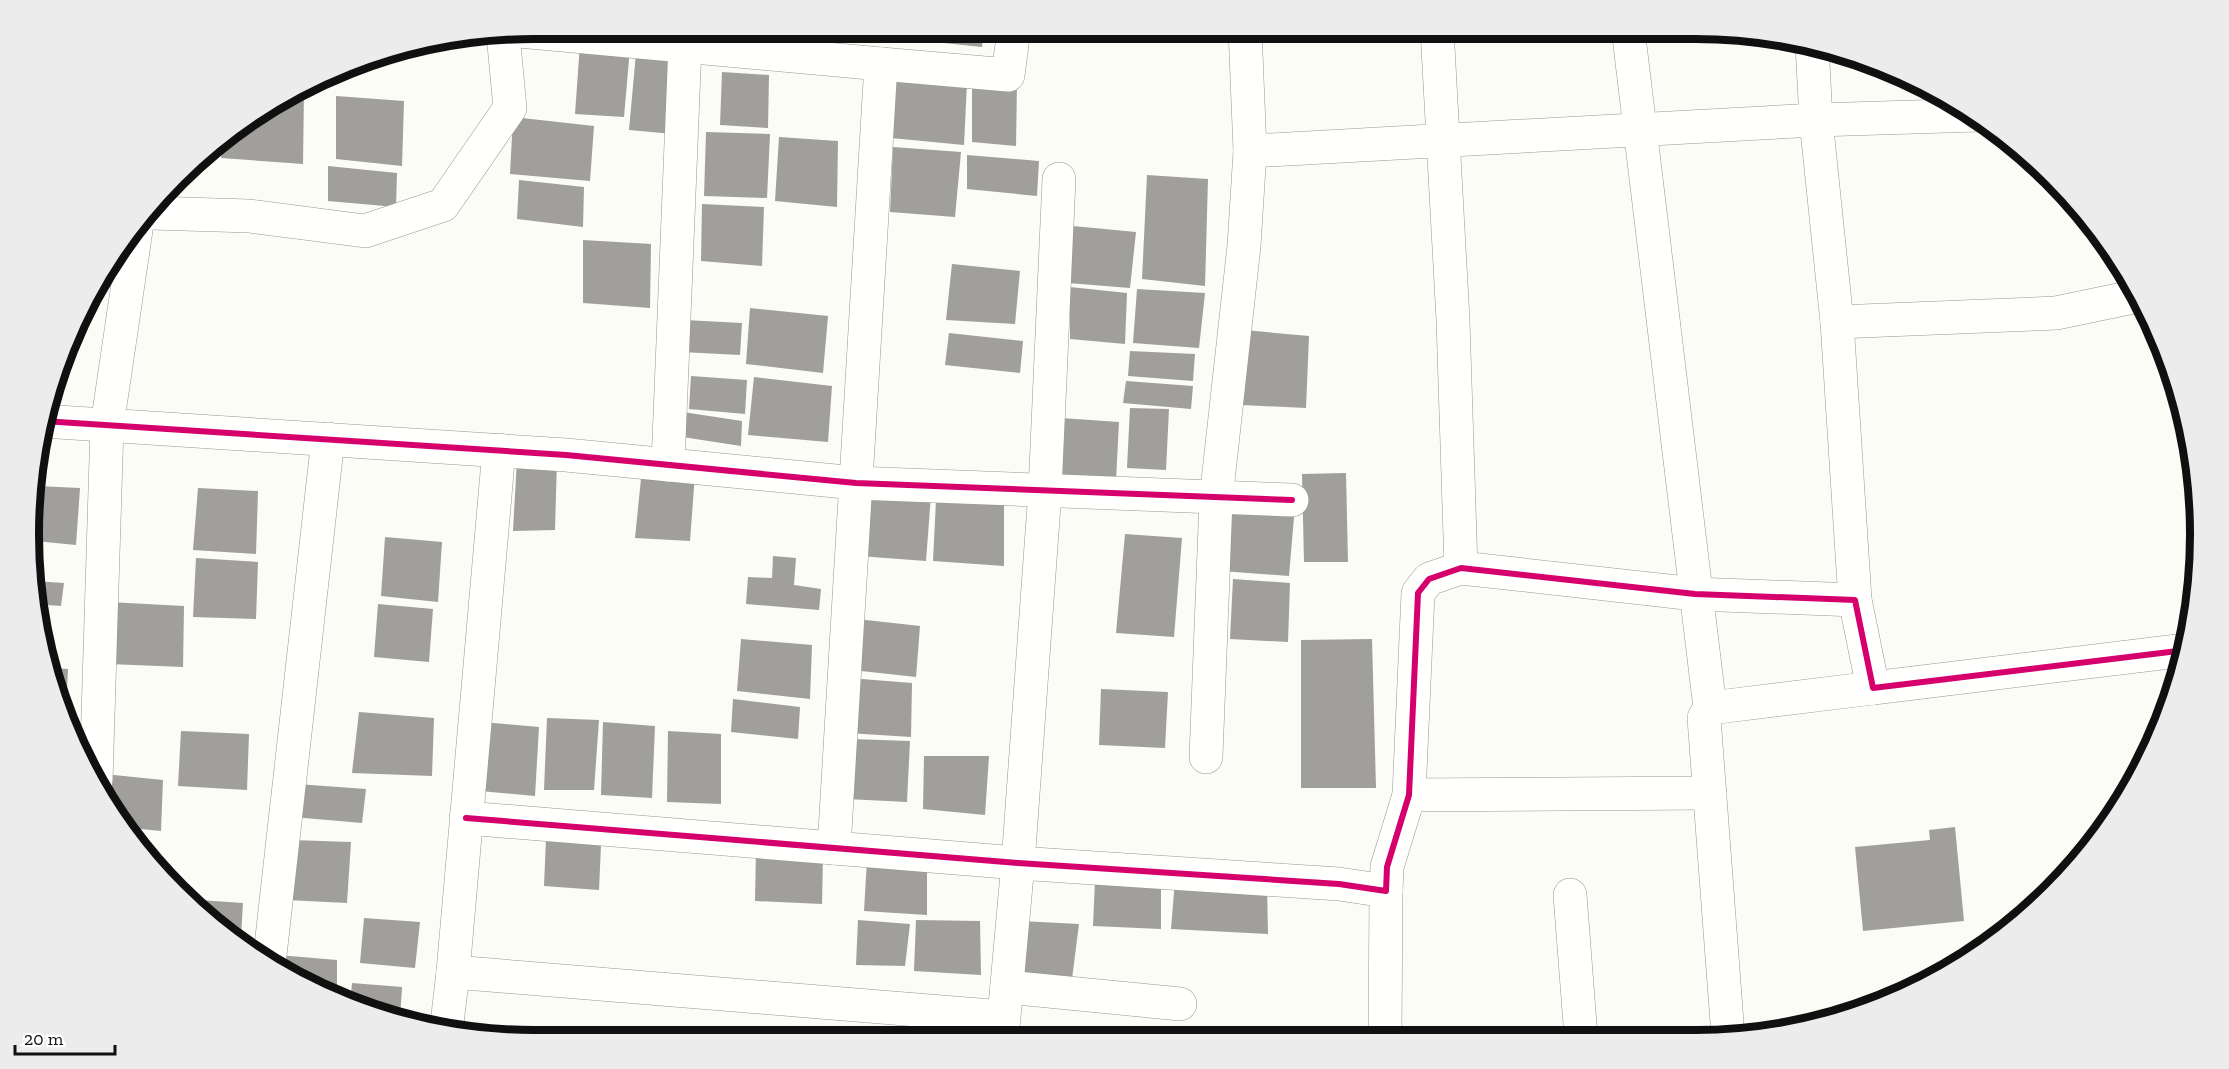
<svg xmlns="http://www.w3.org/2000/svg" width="2229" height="1069" font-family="'Zilla Slab',serif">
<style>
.building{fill:#a09f9b}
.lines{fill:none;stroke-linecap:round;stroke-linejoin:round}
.street-casing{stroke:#969694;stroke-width:34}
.street{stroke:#fffffe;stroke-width:33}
.cycleway-casing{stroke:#fff;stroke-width:10}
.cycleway{stroke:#d6006c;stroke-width:6}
.rim{fill:none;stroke:#101010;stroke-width:8}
</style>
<rect width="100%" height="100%" fill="#fcfcf6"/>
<!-- building -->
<g class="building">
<path d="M754 29H794L793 34Z"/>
<path d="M905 29H984L982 47 905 39Z"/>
<path d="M580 44 630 48 624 117 575 114Z"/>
<path d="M636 53 677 59 673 134 629 130Z"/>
<path d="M722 72 769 75 768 128 720 125Z"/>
<path d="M893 77 967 83 964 145 891 138Z"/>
<path d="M972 81 1017 82 1016 146 972 142Z"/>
<path d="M304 91 303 164 221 158 223 137 226 133Z"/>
<path d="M336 96 404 101 402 166 336 159Z"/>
<path d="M513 117 594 126 590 181 510 174Z"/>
<path d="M706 132 770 134 767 198 704 196Z"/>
<path d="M779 137 838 141 837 207 775 201Z"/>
<path d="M893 147 961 152 955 217 890 212Z"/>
<path d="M967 155 1039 161 1037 196 967 189Z"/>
<path d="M328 166 397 173 396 207 328 201Z"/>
<path d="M1147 175 1208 179 1205 286 1142 279Z"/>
<path d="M519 180 584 187 583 227 517 219Z"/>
<path d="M702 204 764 207 762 266 701 261Z"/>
<path d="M1073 226 1136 232 1130 288 1068 283Z"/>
<path d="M583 240 651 244 650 308 583 303Z"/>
<path d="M952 264 1020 271 1015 324 946 320Z"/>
<path d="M1070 287 1127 293 1125 344 1070 339Z"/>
<path d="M1137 289 1205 293 1199 348 1133 343Z"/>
<path d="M750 308 828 316 823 373 746 364Z"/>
<path d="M685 320 742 323 740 355 681 352Z"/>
<path d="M1244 330 1309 336 1306 408 1242 405Z"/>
<path d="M949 333 1023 341 1020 373 945 365Z"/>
<path d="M1130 351 1195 354 1193 381 1128 376Z"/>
<path d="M691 376 747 380 745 414 689 409Z"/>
<path d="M754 377 832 386 828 442 748 435Z"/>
<path d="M1126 381 1193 386 1191 409 1123 403Z"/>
<path d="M1130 408 1169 409 1166 470 1127 468Z"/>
<path d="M676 411 742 421 741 446 676 436Z"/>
<path d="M1061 418 1119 422 1116 481 1056 478Z"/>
<path d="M517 460H557L555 530 513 531Z"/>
<path d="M642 469 695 474 690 541 635 538Z"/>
<path d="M1346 473 1348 562H1304L1302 474Z"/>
<path d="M37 486 80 488 76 545 35 541Z"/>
<path d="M198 488 258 491 256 554 193 550Z"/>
<path d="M862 491 931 495 926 561 859 556Z"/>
<path d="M936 500 1004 505V566L933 561Z"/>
<path d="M1225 513 1294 517 1289 576 1221 571Z"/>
<path d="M1125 534 1182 538 1174 637 1116 633Z"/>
<path d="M385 537 442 542 438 602 381 596Z"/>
<path d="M773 556 796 558 794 585 821 589 819 610 746 604 748 577 772 578Z"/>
<path d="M196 558 258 562 256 619 193 617Z"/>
<path d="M1233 579 1290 583 1288 642 1230 639Z"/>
<path d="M34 581 64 583 61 606 34 604Z"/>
<path d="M109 602 184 606 183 667 109 664Z"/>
<path d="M378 604 433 609 429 662 374 657Z"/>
<path d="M857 619 920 626 916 677 852 670Z"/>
<path d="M741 639 812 645 810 699 737 691Z"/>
<path d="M1372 639 1376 788H1301V640Z"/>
<path d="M53 668 68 669 66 710Z"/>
<path d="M849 678 912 683 911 737 847 733Z"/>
<path d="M1101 689 1168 692 1165 748 1099 745Z"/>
<path d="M733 699 800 707 798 739 731 732Z"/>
<path d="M359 712 434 718 432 776 352 773Z"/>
<path d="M547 718 599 720 594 790H544Z"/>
<path d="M483 722 539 727 535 796 480 791Z"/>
<path d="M603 722 655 726 652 798 601 795Z"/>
<path d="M181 731 249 734 247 790 178 786Z"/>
<path d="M668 731 721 734V804L667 802Z"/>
<path d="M851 739 910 741 907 802 847 799Z"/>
<path d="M924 756H989L985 815 923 809Z"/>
<path d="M104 774 163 780 161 831 130 828 103 790Z"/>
<path d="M297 784 366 789 362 823 293 817Z"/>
<path d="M1955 827 1964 921 1863 931 1855 847 1930 840 1929 830Z"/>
<path d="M546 839 601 845 599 890 544 886Z"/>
<path d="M292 840 351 842 347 903 287 900Z"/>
<path d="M756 848 823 855 822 904 755 901Z"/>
<path d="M867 860 927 862V915L864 911Z"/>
<path d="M1095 880 1161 882V929L1093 926Z"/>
<path d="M1175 880 1267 885 1268 934 1171 929Z"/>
<path d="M185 899 243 903 241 936 229 935Z"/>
<path d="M364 918 420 922 415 968 360 963Z"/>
<path d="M858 920 910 924 905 966 856 965Z"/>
<path d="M916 920 980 921 981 975 914 971Z"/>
<path d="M1021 921 1079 924 1072 979 1016 974Z"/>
<path d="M278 955 337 960V1000L277 968Z"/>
<path d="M352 983 402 987 400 1020 350 1005Z"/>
</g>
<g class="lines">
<defs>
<g id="street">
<path d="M1245 29 1250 151 1816 120 1978 115"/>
<path d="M1437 29 1453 320 1461 568"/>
<path d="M1628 29 1710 708"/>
<path d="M519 31 881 64"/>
<path d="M1812 44 1816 120 1837 322 1855 600"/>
<path d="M152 213 249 216 365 231 443 205 510 108 503 34"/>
<path d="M1837 322 2056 313 2138 296"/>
<path d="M43 421 566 455 856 483 1292 500"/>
<path d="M668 465 685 45"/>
<path d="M1206 757 1216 499 1244 246 1250 151"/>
<path d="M96 780 107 426 136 230"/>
<path d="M1409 795 1710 793"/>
<path d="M466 818 1018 863 1339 884 1386 891 1387 867 1409 795 1418 593 1429 579 1461 568 1695 594 1855 600 1873 688 2186 650"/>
<path d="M834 848 881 64 1008 75 1014 29"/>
<path d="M1570 895 1581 1037"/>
<path d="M269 964 328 439"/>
<path d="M453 972 1003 1017"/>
<path d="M1007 987 1180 1004"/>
<path d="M446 1032 453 972 499 450"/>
<path d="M1728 1036 1704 718 1710 708 1873 688"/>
<path d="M1385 1037 1386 891"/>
<path d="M1002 1039 1018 863 1045 491 1059 179"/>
</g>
</defs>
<!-- street casing -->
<use href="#street" class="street-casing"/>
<!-- street -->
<use href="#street" class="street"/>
<defs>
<g id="cycleway">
<path d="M43 421 566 455 856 483 1292 500"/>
<path d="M466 818 1018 863 1339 884 1386 891 1387 867 1409 795 1418 593 1429 579 1461 568 1695 594 1855 600 1873 688 2186 650"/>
</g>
</defs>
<!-- cycleway casing -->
<use href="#cycleway" class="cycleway-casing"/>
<!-- cycleway -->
<use href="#cycleway" class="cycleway"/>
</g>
<!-- crop -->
<path d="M0 0H2229V1069H0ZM534 39H1695A495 495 0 0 1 2190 534V535A495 495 0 0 1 1695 1030H534A495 495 0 0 1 39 535V534A495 495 0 0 1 534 39Z" fill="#ececec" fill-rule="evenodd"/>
<path class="rim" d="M534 39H1695A495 495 0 0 1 2190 534V535A495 495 0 0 1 1695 1030H534A495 495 0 0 1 39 535V534A495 495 0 0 1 534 39Z"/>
<!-- scale -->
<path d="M15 1045v9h100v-9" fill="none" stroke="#101010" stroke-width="3"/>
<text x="24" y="1045" font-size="18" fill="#101010" stroke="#ffffff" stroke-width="4.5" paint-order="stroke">20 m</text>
</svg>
